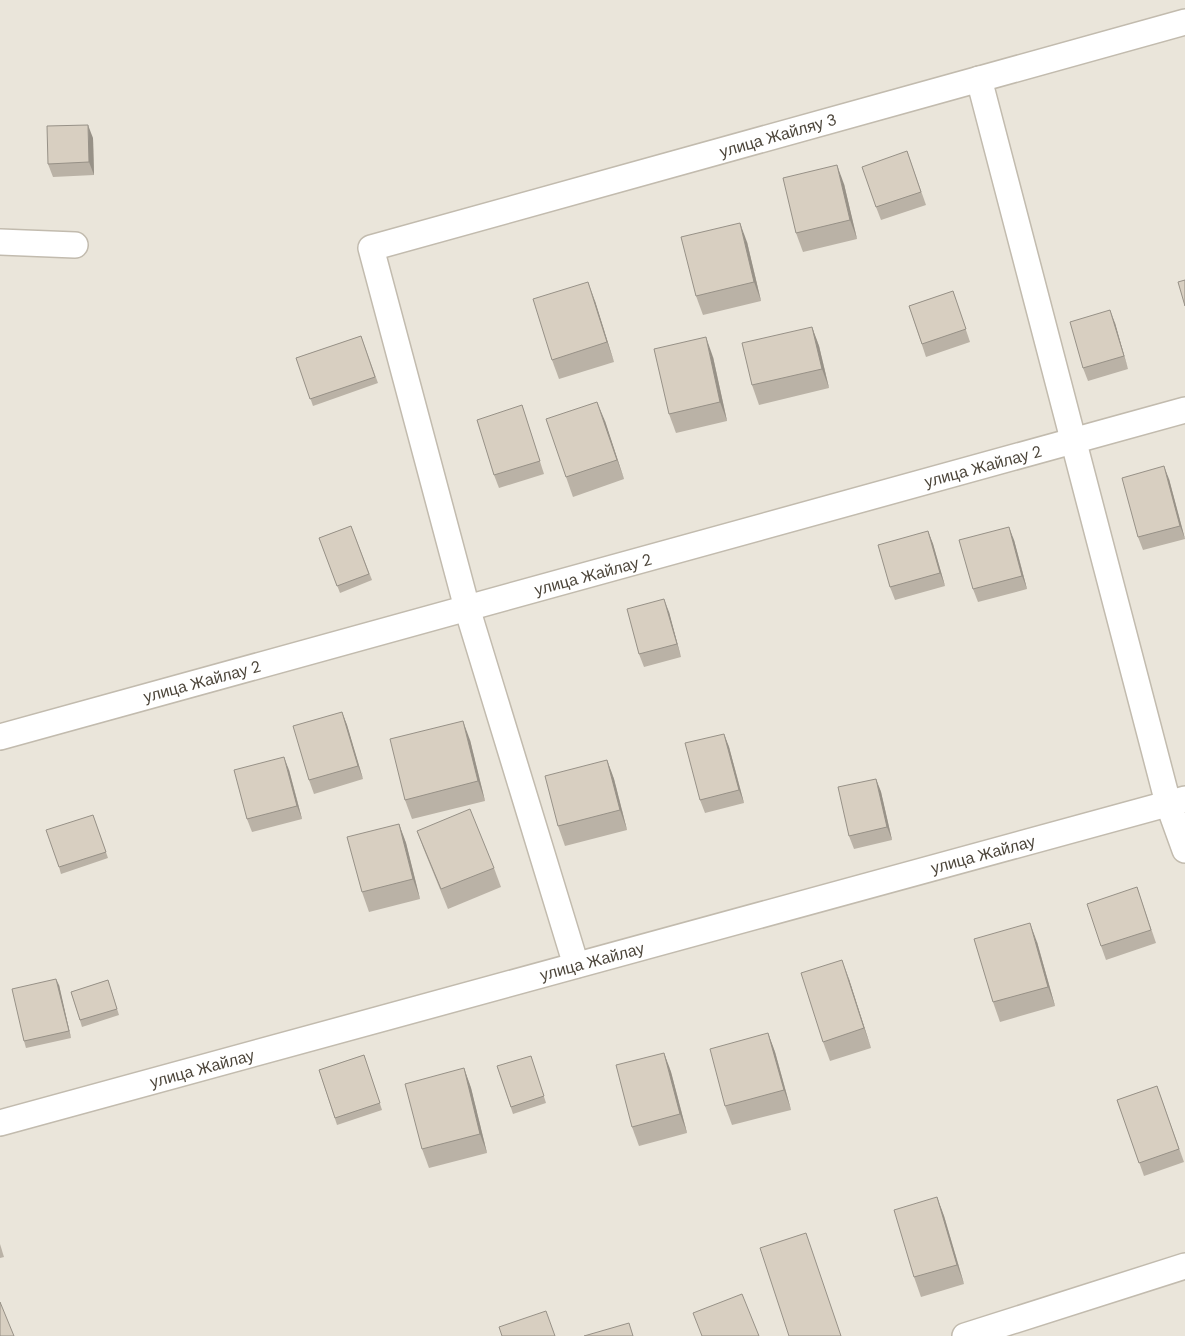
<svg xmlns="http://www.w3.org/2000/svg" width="1185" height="1336" font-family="'DM Sans',sans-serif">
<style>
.residential{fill:#eae5da}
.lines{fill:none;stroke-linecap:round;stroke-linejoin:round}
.minor-casing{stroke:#c2bbae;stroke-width:28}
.minor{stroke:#fff;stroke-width:25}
.wall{fill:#bab2a6}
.shaded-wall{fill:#979187}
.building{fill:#d8cfc1;stroke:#979187}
.labels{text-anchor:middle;stroke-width:4;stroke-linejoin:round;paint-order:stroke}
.street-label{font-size:16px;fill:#4b4439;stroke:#fff}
</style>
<rect width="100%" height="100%" fill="#f6f3ec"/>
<!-- residential -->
<rect class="residential" x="0" y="0" width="1185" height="1336"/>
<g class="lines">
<defs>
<g id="minor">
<path d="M979 79 1168 803 1185 850"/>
<path d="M0 242 75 245"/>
<path d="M0 737 1185 410"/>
<path d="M576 965 467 608 371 248 1185 22"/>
<path d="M0 1123 1185 799"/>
<path d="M965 1336 1185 1266"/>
</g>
</defs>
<!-- minor casing -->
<use href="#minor" class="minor-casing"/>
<!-- minor -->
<use href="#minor" class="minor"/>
</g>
<!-- wall -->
<g class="wall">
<path d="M93 138 94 175 53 177 48 164Z"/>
<path d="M907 151 926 205 881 220 876 207Z"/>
<path d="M844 184 857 239 803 252 796 233Z"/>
<path d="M747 242 761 301 703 315 696 296Z"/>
<path d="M953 291 970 342 926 357 909 306Z"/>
<path d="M595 301 614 362 559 379 552 360Z"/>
<path d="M1115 323 1128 369 1088 381 1083 368Z"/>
<path d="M812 327 819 346 829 388 759 405 752 385Z"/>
<path d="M361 336 378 383 313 406 296 358Z"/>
<path d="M713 357 727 421 676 433 669 414Z"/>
<path d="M522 405 544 474 499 488 494 475Z"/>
<path d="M605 421 624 479 573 497 566 477Z"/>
<path d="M1169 479 1185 539 1143 550 1138 537Z"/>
<path d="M351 526 372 580 340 593 319 538Z"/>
<path d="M928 531 933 544 945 586 895 600 890 587Z"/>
<path d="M1014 540 1027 589 978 602 973 589Z"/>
<path d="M669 612 681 657 644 667 639 654Z"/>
<path d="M342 712 347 725 363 779 314 794 309 780Z"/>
<path d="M724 734 729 747 744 803 705 813 700 800Z"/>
<path d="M470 740 485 801 412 819 405 800Z"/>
<path d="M607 760 614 779 627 830 565 846 558 826Z"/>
<path d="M289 770 302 819 252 832 247 819Z"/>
<path d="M876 779 881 792 892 840 854 849 849 836Z"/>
<path d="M93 815 108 858 61 874 59 867Z"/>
<path d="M399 824 406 843 420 899 369 912 362 892Z"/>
<path d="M417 831 494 868 501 887 448 909 424 850Z"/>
<path d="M1137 887 1156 943 1106 960 1101 946Z"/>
<path d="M1037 942 1055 1006 1000 1022 993 1002Z"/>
<path d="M849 979 871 1048 830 1061 823 1042Z"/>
<path d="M108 980 119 1015 82 1027 71 992Z"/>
<path d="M59 985 71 1038 26 1048 24 1041Z"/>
<path d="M768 1033 775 1052 791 1110 732 1125 725 1106Z"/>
<path d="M664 1053 671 1072 687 1133 639 1146 632 1127Z"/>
<path d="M364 1055 382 1110 337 1125 319 1070Z"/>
<path d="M531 1056 546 1103 513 1114 497 1066Z"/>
<path d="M464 1068 471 1088 487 1153 429 1168 422 1149Z"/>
<path d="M1157 1086 1184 1162 1144 1176 1117 1100Z"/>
<path d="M937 1197 944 1216 964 1284 921 1297 914 1277Z"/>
<path d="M0 1244 4 1257 0 1258Z"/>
</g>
<!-- shaded-wall -->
<g class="shaded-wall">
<path d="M88 125 93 138 94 175 89 162Z"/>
<path d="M837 165 844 184 857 239 850 220Z"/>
<path d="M740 223 747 242 761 301 754 282Z"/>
<path d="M588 282 595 301 614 362 607 342Z"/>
<path d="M1110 310 1115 323 1128 369 1124 356Z"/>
<path d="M812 327 819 346 829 388 822 369Z"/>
<path d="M706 337 713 357 727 421 720 402Z"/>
<path d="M597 402 605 421 624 479 617 460Z"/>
<path d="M1164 466 1169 479 1185 539 1180 526Z"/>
<path d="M1009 527 1014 540 1027 589 1022 576Z"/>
<path d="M928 531 933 544 945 586 940 573Z"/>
<path d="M664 599 669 612 681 657 677 644Z"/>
<path d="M342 712 347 725 363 779 358 766Z"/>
<path d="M463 721 470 740 485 801 478 781Z"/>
<path d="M724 734 729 747 744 803 739 790Z"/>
<path d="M284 757 289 770 302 819 297 806Z"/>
<path d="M607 760 614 779 627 830 620 810Z"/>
<path d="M876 779 881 792 892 840 887 827Z"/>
<path d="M399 824 406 843 420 899 413 879Z"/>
<path d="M1030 923 1037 942 1055 1006 1048 987Z"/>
<path d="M842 960 849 979 871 1048 864 1028Z"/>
<path d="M56 979 59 985 71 1038 69 1031Z"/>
<path d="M768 1033 775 1052 791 1110 784 1090Z"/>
<path d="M664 1053 671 1072 687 1133 680 1114Z"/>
<path d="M464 1068 471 1088 487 1153 480 1134Z"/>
<path d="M937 1197 944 1216 964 1284 957 1265Z"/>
</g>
<!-- building -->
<g class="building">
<path d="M88 125 89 162 48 164 47 126Z"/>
<path d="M907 151 921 192 876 207 862 167Z"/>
<path d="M837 165 850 220 796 233 783 178Z"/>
<path d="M740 223 754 282 696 296 681 237Z"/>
<path d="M1185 280V306L1178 282Z"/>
<path d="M588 282 607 342 552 360 533 299Z"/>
<path d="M953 291 966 329 922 344 909 306Z"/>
<path d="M1110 310 1124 356 1083 368 1070 322Z"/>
<path d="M812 327 822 369 752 385 742 343Z"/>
<path d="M361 336 375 377 310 399 296 358Z"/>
<path d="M706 337 720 402 669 414 654 349Z"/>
<path d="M597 402 617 460 566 477 546 419Z"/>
<path d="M522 405 540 461 494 475 477 420Z"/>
<path d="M1164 466 1180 526 1138 537 1122 478Z"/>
<path d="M351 526 369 574 337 586 319 538Z"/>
<path d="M1009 527 1022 576 973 589 959 540Z"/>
<path d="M928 531 940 573 890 587 878 545Z"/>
<path d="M664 599 677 644 639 654 627 609Z"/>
<path d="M342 712 358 766 309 780 293 726Z"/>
<path d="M463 721 478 781 405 800 390 739Z"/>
<path d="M724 734 739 790 700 800 685 743Z"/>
<path d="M284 757 297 806 247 819 234 770Z"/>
<path d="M607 760 620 810 558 826 545 776Z"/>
<path d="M876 779 887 827 849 836 838 787Z"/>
<path d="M470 809 494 868 441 889 417 831Z"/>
<path d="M93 815 106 852 59 867 46 830Z"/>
<path d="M399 824 413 879 362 892 347 837Z"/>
<path d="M1137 887 1151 930 1101 946 1087 904Z"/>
<path d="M1030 923 1048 987 993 1002 974 939Z"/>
<path d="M842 960 864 1028 823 1042 801 973Z"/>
<path d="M56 979 69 1031 24 1041 12 989Z"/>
<path d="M108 980 117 1009 80 1020 71 992Z"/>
<path d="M768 1033 784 1090 725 1106 710 1049Z"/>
<path d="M664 1053 680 1114 632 1127 616 1065Z"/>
<path d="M364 1055 380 1103 335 1118 319 1070Z"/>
<path d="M531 1056 544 1096 511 1107 497 1066Z"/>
<path d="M464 1068 480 1134 422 1149 405 1084Z"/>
<path d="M1157 1086 1179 1149 1139 1163 1117 1100Z"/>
<path d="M937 1197 957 1265 914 1277 894 1210Z"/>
<path d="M806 1233 841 1336H789L760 1248Z"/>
<path d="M742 1294 759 1336H702L693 1313Z"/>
<path d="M0 1302 14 1336H0Z"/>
<path d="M546 1311 555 1336H502L499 1327Z"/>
<path d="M629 1323 633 1336H584Z"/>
</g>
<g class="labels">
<!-- street labels -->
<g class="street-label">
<text transform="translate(778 135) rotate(-16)" y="6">улица Жайляу 3</text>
<text transform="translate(983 466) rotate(-15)" y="6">улица Жайлау 2</text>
<text transform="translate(593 574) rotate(-15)" y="6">улица Жайлау 2</text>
<text transform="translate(202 681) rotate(-15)" y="6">улица Жайлау 2</text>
<text transform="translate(983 854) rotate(-15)" y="6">улица Жайлау</text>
<text transform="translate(592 961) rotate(-15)" y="6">улица Жайлау</text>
<text transform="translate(202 1068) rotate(-15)" y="6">улица Жайлау</text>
</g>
</g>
</svg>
